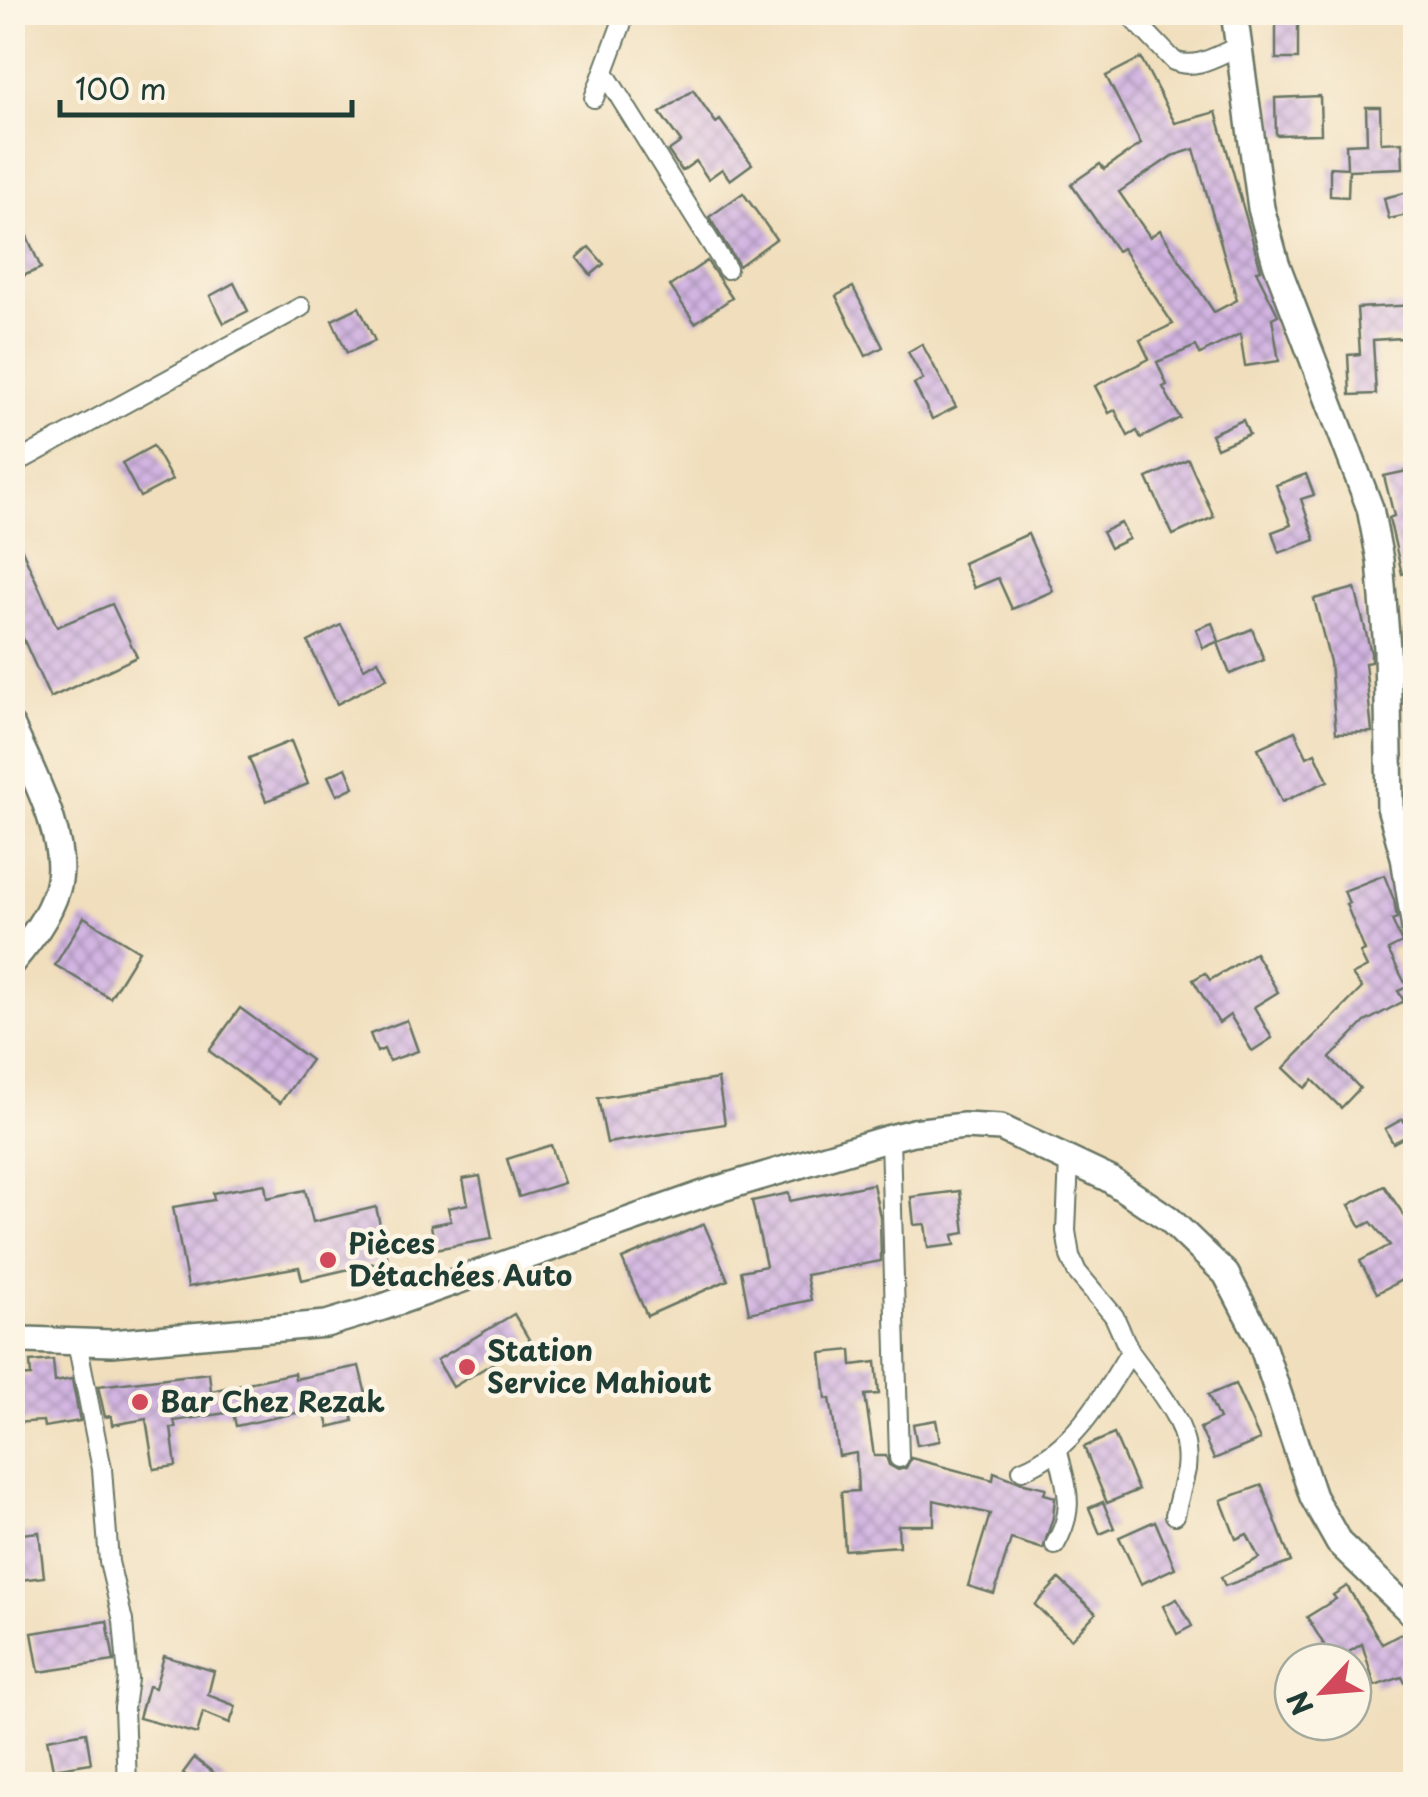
<svg xmlns="http://www.w3.org/2000/svg" width="1428" height="1797" font-family="'Playpen Sans',sans-serif">
<style>
.building{fill:url(#building-cross-hatch);fill-rule:evenodd}
.lines{fill:none;stroke-linecap:round;stroke-linejoin:round}
.street-casing{stroke:#687564;stroke-width:22}
.secondary-casing{stroke:#687564;stroke-width:30}
.street{stroke:#fff;stroke-width:18}
.secondary{stroke:#fff;stroke-width:25}
.poi-dot{fill:#d1495b;stroke:#fcf5e5;stroke-width:4}
.labels{text-anchor:middle;stroke-width:9;stroke-linejoin:round;paint-order:stroke}
.poi-label{font-size:28px;font-weight:bold;fill:#1f3d34;stroke:#fcf5e5;text-anchor:start}
</style>
<defs>
<pattern id="building-cross-hatch" width="8" height="8" patternUnits="userSpaceOnUse" patternTransform="scale(2.5)"><rect width="8" height="8" fill="#d3b5e2"/><path d="M0 0l8 8M0 8l8-8" fill="none" stroke="#ab94b8"/></pattern>
</defs>
<rect width="100%" height="100%" fill="#fcf5e5"/>
<filter id="ink" filterUnits="userSpaceOnUse"><feTurbulence type="fractalNoise" baseFrequency=".01" numOctaves="2"/><feDisplacementMap in="SourceGraphic" scale="20" xChannelSelector="R" yChannelSelector="G"/><feConvolveMatrix kernelMatrix="1 2 1 2 8 2 1 2 1" color-interpolation-filters="sRGB"/></filter>
<filter id="wash" filterUnits="userSpaceOnUse"><feTurbulence type="fractalNoise" baseFrequency=".0048" numOctaves="4" result="noise"/><feDisplacementMap in="SourceGraphic" scale="40" xChannelSelector="R" yChannelSelector="G"/><feGaussianBlur stdDeviation="2.25" result="paint"/><feColorMatrix in="noise" values="0 0 0 0 0 0 0 0 0 0 0 0 0 0 0 0 0 1.4 0 .05"/><feComposite in="paint" operator="in"/></filter>
<g filter="url(#wash)">
<rect width="100%" height="100%" fill="#f0debc"/>
<g id="blocks">
<!-- building -->
<g class="building">
<rect x="1276" y="20" width="22" height="39"/>
<path d="M1141 58 1175 123 1216 112 1261 270 1256 271 1278 315 1272 318 1279 361 1245 366 1240 334 1200 354 1196 346 1157 362 1167 385 1163 387 1180 418 1141 438 1137 431 1128 436 1115 410 1109 413 1095 386 1149 359 1140 340 1173 324 1122 248 1117 251 1071 184 1100 164 1104 169 1141 144 1106 76ZM1194 149 1237 300 1214 312 1160 230 1150 237 1119 192 1172 156Z"/>
<path d="M693 90 716 123 720 120 752 164 730 180 722 169 708 179 696 161 682 171 668 151 681 142 660 113Z"/>
<path d="M1320 96 1321 134 1276 135 1275 98Z"/>
<path d="M1366 107H1380L1381 143 1402 142 1403 168 1349 170 1348 197 1330 196V167L1347 168 1346 144 1367 143Z"/>
<path d="M1416 190V213L1389 219 1384 198Z"/>
<path d="M743 193 776 239 739 266 709 217Z"/>
<path d="M12 202 41 268 12 281Z"/>
<path d="M589 247 604 264 591 275 577 258Z"/>
<path d="M707 261 732 298 695 323 670 286Z"/>
<path d="M234 283 248 311 224 323 210 296Z"/>
<path d="M853 287 883 347 866 356 836 296Z"/>
<path d="M1416 305V337L1373 340 1376 394 1350 395 1348 355 1360 354 1357 308Z"/>
<path d="M359 307 375 341 347 353 332 320Z"/>
<path d="M922 344 956 407 932 419 914 384 923 379 908 352Z"/>
<path d="M1243 420 1249 434 1217 448 1211 434Z"/>
<path d="M153 446 172 480 140 497 122 463Z"/>
<path d="M1188 459 1214 517 1173 535 1147 478Z"/>
<path d="M1416 469V570L1402 574 1389 518 1394 516 1384 476Z"/>
<path d="M1306 474 1314 495 1301 499 1315 540 1279 553 1272 532 1291 525 1276 485Z"/>
<path d="M1121 523 1129 539 1110 548 1102 532Z"/>
<path d="M12 528 57 627 112 604 137 657 50 698 22 636 12 640Z"/>
<path d="M1028 534 1053 591 1012 609 998 578 974 588 963 563Z"/>
<path d="M1355 588 1371 653V662L1365 663 1372 732 1336 733 1330 662 1314 599Z"/>
<path d="M1212 623 1219 641 1203 648 1196 629Z"/>
<path d="M341 625 364 668 378 660 387 678 337 704 308 642Z"/>
<path d="M1252 629 1264 660 1230 674 1218 643Z"/>
<path d="M1295 731 1307 757 1315 753 1328 781 1282 802 1258 748Z"/>
<path d="M291 741 308 784 266 801 249 758Z"/>
<path d="M346 768 354 787 337 795 328 776Z"/>
<path d="M1384 875 1394 900 1397 918 1392 920 1402 943 1388 950 1407 987 1398 991 1404 1001 1365 1022 1330 1058 1360 1088 1341 1108 1313 1080 1305 1088 1284 1068 1362 988 1352 975 1367 967 1360 953 1365 951 1346 904 1349 903 1344 891Z"/>
<path d="M84 917 139 951 110 998 55 965Z"/>
<path d="M1255 953 1278 992 1254 1007 1272 1038 1252 1051 1230 1015 1219 1023 1193 980 1205 973 1210 980Z"/>
<path d="M240 1008 311 1060 280 1103 209 1051Z"/>
<path d="M407 1020 418 1051 389 1061 384 1049 377 1052 370 1034Z"/>
<path d="M718 1079 725 1124 607 1143 598 1098Z"/>
<path d="M1403 1119 1410 1134 1393 1143 1385 1129Z"/>
<path d="M551 1145 564 1183 519 1197 507 1159Z"/>
<path d="M480 1176 492 1239 435 1249 431 1225 451 1221 448 1208 468 1204 463 1179Z"/>
<path d="M265 1184 267 1198 305 1190 313 1222 376 1207 388 1260 302 1280 299 1267 188 1287 173 1207 214 1200 213 1193Z"/>
<path d="M873 1184 880 1217 881 1261 806 1275 811 1300 749 1313 741 1271 766 1266 752 1201 789 1193 790 1201Z"/>
<path d="M1384 1186 1408 1221 1416 1215V1264L1404 1273 1407 1277 1377 1293 1360 1261 1390 1245 1371 1222 1361 1227 1349 1205Z"/>
<path d="M960 1191 965 1233 953 1235 955 1245 928 1248 925 1224 914 1225 911 1197Z"/>
<path d="M704 1224 728 1280 647 1316 622 1259Z"/>
<path d="M514 1314 530 1341 453 1387 437 1360Z"/>
<path d="M851 1350 852 1365 876 1362 879 1394 865 1395 874 1456H886L889 1465 898 1470 906 1468 911 1458 993 1480 994 1472 1020 1482 1046 1488 1044 1494 1055 1497 1053 1517 1043 1549 1011 1539 994 1594 968 1586 990 1514 934 1500V1525H898L899 1546 845 1550 841 1492 858 1491 856 1453 839 1456 830 1398 826 1399 821 1353Z"/>
<path d="M53 1360 55 1382 72 1379 80 1421 44 1427 43 1421 12 1423V1377L31 1376 30 1362Z"/>
<path d="M359 1366 368 1403 350 1407 353 1421 329 1427 324 1407 236 1426 233 1412 174 1421 176 1428H171L176 1466 154 1469 146 1419 112 1425 111 1416 105 1417 98 1386 209 1373 211 1391 294 1373 295 1379Z"/>
<path d="M1235 1384 1260 1440 1214 1459 1200 1428 1219 1419 1208 1395Z"/>
<path d="M936 1420 940 1441 917 1445 913 1424Z"/>
<path d="M1114 1434 1138 1490 1107 1503 1084 1447Z"/>
<path d="M1262 1485 1291 1562 1225 1586 1221 1577 1259 1558 1247 1534 1236 1539 1221 1500Z"/>
<path d="M1103 1502 1114 1528 1100 1534 1089 1508Z"/>
<path d="M1155 1521 1175 1568 1141 1584 1119 1537Z"/>
<path d="M39 1532 44 1577 12 1581V1535Z"/>
<path d="M1059 1579 1096 1613 1071 1639 1035 1605Z"/>
<path d="M1347 1586 1382 1644 1407 1631 1416 1648V1704L1402 1677 1375 1686 1362 1644 1334 1661 1307 1617 1336 1599 1333 1595Z"/>
<path d="M1177 1599 1192 1626 1177 1634 1163 1606Z"/>
<path d="M107 1621 114 1661 39 1672 32 1633Z"/>
<path d="M164 1656 214 1671 208 1695 236 1706 230 1723 203 1712 197 1734 139 1718 148 1686 155 1688Z"/>
<path d="M86 1732 91 1763 53 1769 47 1739Z"/>
<path d="M194 1758 229 1784H197L183 1773Z"/>
</g>
</g>
</g>
<g filter="url(#ink)">
<use href="#blocks" fill-opacity="0" stroke="#687564" stroke-width="2.5"/>
<g class="lines">
<defs>
<g id="street">
<path d="M1127 12 1174 61C1196 70 1216 56 1237 47"/>
<path d="M604 72 727 269"/>
<path d="M594 98 626 12"/>
<path d="M12 465 301 307"/>
<path d="M890 1138 899 1458"/>
<path d="M77 1342 102 1469 109 1562 123 1621 128 1679 124 1708 127 1784"/>
<path d="M1130 1352C1154 1386 1192 1423 1186 1469 1183 1484 1178 1500 1175 1515"/>
<path d="M1022 1470C1073 1450 1103 1397 1130 1352L1114 1316 1077 1272 1070 1256 1066 1231 1069 1159"/>
<path d="M1055 1545C1076 1508 1067 1490 1058 1451"/>
</g>
<g id="secondary">
<path d="M1234 12 1261 208 1276 263 1370 508 1380 560 1387 649 1390 807 1404 857 1416 935"/>
<path d="M12 727C31 770 71 843 57 889 48 918 31 939 12 962"/>
<path d="M12 1334 25 1340 111 1343 326 1324 383 1307 712 1191 890 1138 913 1132 964 1126 1001 1128 1109 1179 1169 1219 1226 1274 1260 1339 1313 1497 1339 1543 1416 1617"/>
</g>
</defs>
<!-- street casing -->
<use href="#street" class="street-casing"/>
<!-- secondary casing -->
<use href="#secondary" class="secondary-casing"/>
<!-- street -->
<use href="#street" class="street"/>
<!-- secondary -->
<use href="#secondary" class="secondary"/>
</g>
</g>
<!-- markers -->
<g class="poi-dot">
<circle cx="328" cy="1260" r="10"/>
<circle cx="467" cy="1367" r="10"/>
<circle cx="140" cy="1402" r="10"/>
</g>
<g class="labels">
<!-- poi labels -->
<g class="poi-label">
<text x="348" y="1254">Pièces<tspan x="348" dy="32">Détachées Auto</tspan></text>
<text x="487" y="1361">Station<tspan x="487" dy="32">Service Mahiout</tspan></text>
<text x="160" y="1412">Bar Chez Rezak</text>
</g>
</g>
<!-- margin -->
<rect width="1428" height="1797" fill="none" stroke="#fcf5e5" stroke-width="50"/>
<!-- north arrow -->
<g transform="translate(1323 1692) rotate(244)"><circle r="48" fill="#fcf5e5" stroke="#a4ab9e" stroke-width="2.5"/>
<path d="M0-8L18 38L0 25L-18 38Z" fill="#d1495b"/>
<text y="-15" font-size="28" font-weight="bold" text-anchor="middle" fill="#1f3d34">N</text>
</g>
<!-- scale -->
<path d="M60 100v15h292v-15" fill="none" stroke="#1f3d34" stroke-width="5"/>
<text x="75" y="100" font-size="30" fill="#1f3d34" stroke="#fcf5e5" stroke-width="8" paint-order="stroke">100 m</text>
</svg>
